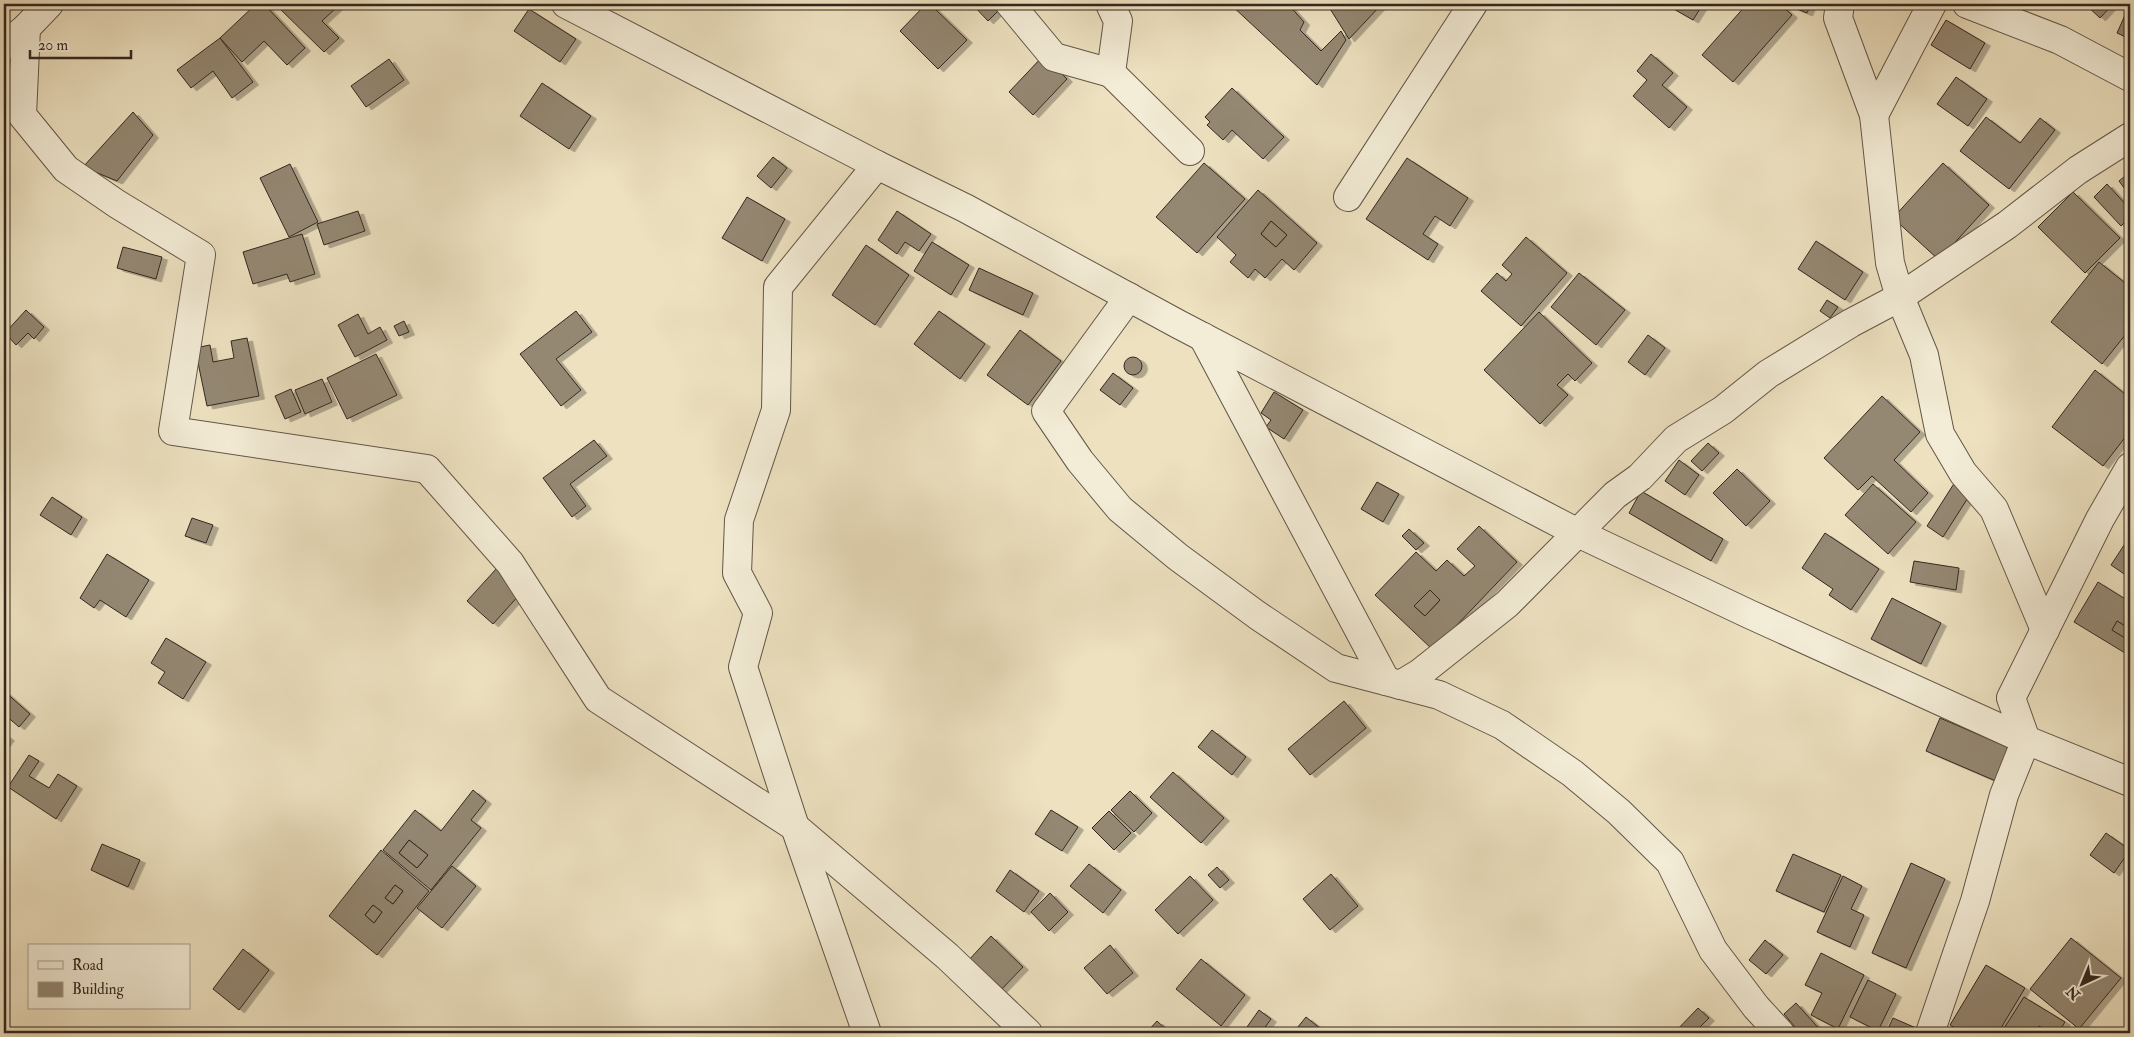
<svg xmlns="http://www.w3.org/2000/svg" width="2134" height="1037" font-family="'IM FELL Double Pica',serif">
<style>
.building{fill:#948873;stroke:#33271f;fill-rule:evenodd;filter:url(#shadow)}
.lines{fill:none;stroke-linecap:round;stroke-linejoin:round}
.minor-casing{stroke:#625647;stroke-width:30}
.minor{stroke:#f3ecd6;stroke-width:28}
</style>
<defs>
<filter id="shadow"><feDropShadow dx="5.5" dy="3" stdDeviation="0" flood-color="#0004"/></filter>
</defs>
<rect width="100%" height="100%" fill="#ede1c0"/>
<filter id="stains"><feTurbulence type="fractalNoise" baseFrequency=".004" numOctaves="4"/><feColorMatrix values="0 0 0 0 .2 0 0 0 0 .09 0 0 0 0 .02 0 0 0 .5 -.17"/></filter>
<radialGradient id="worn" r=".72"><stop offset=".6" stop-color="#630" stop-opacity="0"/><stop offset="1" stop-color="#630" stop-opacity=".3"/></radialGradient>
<!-- building -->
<g class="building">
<path d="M256 4H264L305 48 287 65 264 41 242 62 220 38Z"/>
<path d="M275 4H334L337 7 322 21 339 38 324 52Z"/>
<path d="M926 4H930L967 40 938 69 900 31Z"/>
<path d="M972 4H1005L988 21Z"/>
<path d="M1230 4H1288L1304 22 1300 30 1321 51 1341 31 1346 40 1317 85Z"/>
<path d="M1327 4H1382L1349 39Z"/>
<path d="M1665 4H1703L1693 20Z"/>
<path d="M1747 4H1780L1792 15 1733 82 1702 55Z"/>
<path d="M1790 4H1811L1807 13 1790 6Z"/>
<path d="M2085 4H2113L2100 18Z"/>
<path d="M2130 4V39L2117 33Z"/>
<path d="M529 9 576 39 560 62 514 31Z"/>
<path d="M1946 20 1985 43 1970 69 1931 45Z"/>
<path d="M220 38 253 82 232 98 213 71 191 88 177 70Z"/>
<path d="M1651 54 1673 73 1662 85 1687 107 1669 128 1633 96 1647 80 1637 71Z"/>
<path d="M1043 56 1067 79 1033 115 1009 92Z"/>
<path d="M389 59 404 80 366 107 351 86Z"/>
<path d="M1956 77 1987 99 1968 126 1937 104Z"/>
<path d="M542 83 591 116 569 149 520 116Z"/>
<path d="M1232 88 1284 137 1263 159 1232 130 1223 140 1207 125 1210 122 1205 117Z"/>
<path d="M133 112 153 135 117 181 83 167Z"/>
<path d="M1986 117 2020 143 2040 118 2055 130 2009 189 1960 151Z"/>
<path d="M773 157 787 168 771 188 757 176Z"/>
<path d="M1407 158 1468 198 1450 226 1435 216 1423 234 1438 244 1428 260 1366 219Z"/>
<path d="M1204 163 1245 199 1197 253 1156 217Z"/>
<path d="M1943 163 1989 205 1939 260 1893 218Z"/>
<path d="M290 164 318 222 289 237 260 178Z"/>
<path d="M2130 172V196L2119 181Z"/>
<path d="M2107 184 2130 209V217L2121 226 2094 197Z"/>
<path d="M1258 190 1317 243 1294 270 1282 259 1265 278 1255 269 1248 278 1230 262 1236 255 1217 237ZM1271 221 1287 235 1276 247 1261 234Z"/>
<path d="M2073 192 2120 238 2085 273 2038 227Z"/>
<path d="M747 197 785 219 762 261 722 238Z"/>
<path d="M358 211 365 231 324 245 317 224Z"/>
<path d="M897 211 931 234 919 251 905 242 897 254 878 240Z"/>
<path d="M1271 221 1287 235 1276 247 1261 234Z"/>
<path d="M302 234 315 274 290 282 287 274 253 284 243 252Z"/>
<path d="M1526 237 1567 273 1521 326 1481 291 1497 273 1506 281 1512 274 1502 265Z"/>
<path d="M1816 241 1863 272 1845 300 1798 269Z"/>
<path d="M932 242 969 265 951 295 914 271Z"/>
<path d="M866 245 909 275 875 325 832 295Z"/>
<path d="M123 247 162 257 156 279 117 268Z"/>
<path d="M2099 262 2130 287V329L2102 364 2051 322Z"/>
<path d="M979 268 1033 293 1023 315 969 290Z"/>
<path d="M1579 273 1625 310 1596 345 1551 307Z"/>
<path d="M1827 300 1838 307 1830 318 1820 311Z"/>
<path d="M26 310 44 327 34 339 28 333 16 345 5 333Z"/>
<path d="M576 311 592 332 556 359 581 390 561 406 520 354Z"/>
<path d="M939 311 985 344 960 379 914 344Z"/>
<path d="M1539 312 1592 363 1575 381 1568 374 1557 385 1568 395 1540 424 1484 370Z"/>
<path d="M358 314 368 334 380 327 387 340 355 357 338 325Z"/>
<path d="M404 321 409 332 399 336 394 326Z"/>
<path d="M1020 330 1061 361 1028 405 987 375Z"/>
<path d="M1648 335 1665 348 1645 375 1628 362Z"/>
<path d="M247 338 259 396 207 406 195 348 210 345 213 362 234 358 231 341Z"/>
<path d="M376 354 397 395 347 419 327 378Z"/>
<circle cx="1133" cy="366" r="9"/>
<path d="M2095 370 2130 398V431L2103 466 2052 427Z"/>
<path d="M1113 373 1133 388 1120 405 1100 390Z"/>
<path d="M322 379 332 402 305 414 295 390Z"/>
<path d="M291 389 301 412 285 419 275 396Z"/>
<path d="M1274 392 1303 410 1284 439 1266 427 1271 420 1261 413Z"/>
<path d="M1882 396 1920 432 1894 460 1928 493 1911 512 1872 476 1858 490 1824 458Z"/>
<path d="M594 440 607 456 570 484 586 506 572 517 543 478Z"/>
<path d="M1708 443 1719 453 1702 471 1691 461Z"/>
<path d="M1679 460 1699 475 1685 495 1665 481Z"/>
<path d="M1737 469 1770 501 1746 526 1713 493Z"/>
<path d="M1377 482 1399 494 1383 522 1361 509Z"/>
<path d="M1955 482 1971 493 1943 537 1927 526Z"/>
<path d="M1873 484 1916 522 1888 554 1845 515Z"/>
<path d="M1641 491 1723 539 1711 561 1629 513Z"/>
<path d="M52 497 82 517 71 535 40 515Z"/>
<path d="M192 518 213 525 206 543 185 536Z"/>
<path d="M1479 526 1517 562 1433 650 1375 595 1416 552 1436 571 1447 560 1464 576 1475 566 1457 549ZM1430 590 1440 600 1425 616 1414 606Z"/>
<path d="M1409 529 1424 543 1416 550 1402 536Z"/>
<path d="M1825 533 1879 569 1851 610 1829 595 1833 589 1802 568Z"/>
<path d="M2130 536V578L2111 565Z"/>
<path d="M107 554 149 580 126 617 100 600 94 608 80 598Z"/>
<path d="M1914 561 1959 568 1956 590 1910 582Z"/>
<path d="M497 568 522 592 493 624 467 601Z"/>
<path d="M2098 582 2130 602V629L2117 621 2112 630 2125 638 2130 630V656L2074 622Z"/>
<path d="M1430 590 1440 600 1425 616 1414 606Z"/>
<path d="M1892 598 1941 623 1921 664 1871 639Z"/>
<path d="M2117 621 2130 629 2125 638 2112 630Z"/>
<path d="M166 638 206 662 183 699 158 683 165 672 151 663Z"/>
<path d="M4 691 30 714 19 727 4 714Z"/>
<path d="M1344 701 1366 728 1310 775 1288 749Z"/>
<path d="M1940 718 2012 749 1998 782 1926 751Z"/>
<path d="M1212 730 1246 757 1232 775 1198 747Z"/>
<path d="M4 734 9 738 4 744Z"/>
<path d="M29 755 39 761 29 776 49 788 58 774 77 786 56 819 8 787Z"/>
<path d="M1173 772 1224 818 1201 843 1150 797Z"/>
<path d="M473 790 486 801 471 820 481 828 431 890 383 850 415 810 441 831ZM409 840 428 855 417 868 399 853Z"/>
<path d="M1130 791 1152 813 1134 832 1111 810Z"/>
<path d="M1051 810 1078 827 1062 851 1035 834Z"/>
<path d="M1109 811 1131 833 1114 850 1092 828Z"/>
<path d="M2106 833 2130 850 2114 873 2090 855Z"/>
<path d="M409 840 428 855 417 868 399 853Z"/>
<path d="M102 844 140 860 128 887 91 870Z"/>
<path d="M381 850 429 891 377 955 329 916ZM395 885 403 891 393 904 385 898ZM373 905 382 912 374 923 365 915Z"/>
<path d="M1793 854 1841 875 1824 912 1776 891Z"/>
<path d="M1911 863 1945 879 1906 968 1872 953Z"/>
<path d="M1089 864 1121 890 1103 913 1070 886Z"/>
<path d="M452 866 476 886 442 928 417 908Z"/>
<path d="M1217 867 1229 880 1220 888 1208 875Z"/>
<path d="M1010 870 1039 891 1024 912 996 891Z"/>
<path d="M1331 874 1358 906 1330 930 1303 899Z"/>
<path d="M1190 876 1213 900 1178 934 1155 910Z"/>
<path d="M1843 876 1862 886 1851 909 1864 915 1850 947 1817 932Z"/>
<path d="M395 885 403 891 393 904 385 898Z"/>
<path d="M1050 893 1068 912 1049 931 1031 912Z"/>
<path d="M373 905 382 912 374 923 365 915Z"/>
<path d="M991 936 1023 967 999 992 967 962Z"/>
<path d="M2071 938 2121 978 2079 1029 2030 989Z"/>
<path d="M1765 940 1783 955 1766 974 1749 960Z"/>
<path d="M1110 945 1133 973 1107 994 1084 968Z"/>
<path d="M243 949 269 970 239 1010 213 989Z"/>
<path d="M1821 953 1864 975 1838 1029 1811 1015 1822 993 1805 985Z"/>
<path d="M1201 959 1245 995 1221 1026 1176 989Z"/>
<path d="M1986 965 2025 988 1998 1033H1963L1950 1025Z"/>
<path d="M1868 980 1896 994 1878 1031 1850 1017Z"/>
<path d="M2024 997 2065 1022 2058 1033H2051L2039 1026 2035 1033H2001Z"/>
<path d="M1796 1003 1823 1033H1800L1784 1014Z"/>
<path d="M1698 1008 1709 1018 1699 1028 1705 1033H1674Z"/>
<path d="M1259 1010 1271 1019 1261 1033H1255L1247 1027Z"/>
<path d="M1306 1017 1326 1033H1293Z"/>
<path d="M1893 1018 1916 1028 1914 1033H1886Z"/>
<path d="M2130 1018V1033L2123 1029Z"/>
<path d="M1157 1021 1170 1033H1146Z"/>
</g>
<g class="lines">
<defs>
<g id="minor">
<path d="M566 4 877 165 965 208 1178 324 1578 533 1749 614 2026 740 2130 782"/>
<path d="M1010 4 1054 57 1111 73"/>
<path d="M1110 4 1118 21 1111 73 1190 151"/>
<path d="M1840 4 1838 18 1874 115 1890 263 1900 297 1924 355 1940 434 1963 473 1994 509 2045 630"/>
<path d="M1967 4 2060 40 2130 77"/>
<path d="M26 28 22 115 66 169 117 204 201 255 173 431 427 469 510 563 598 699 795 827 947 956 1028 1033"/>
<path d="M4 46 26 28 49 4"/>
<path d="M1874 115 1932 4"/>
<path d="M1348 197 1473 4"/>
<path d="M1129 297 1046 411 1080 461 1120 509 1178 557 1257 615 1336 668 1439 695 1502 725 1572 773 1619 812 1670 862 1713 950 1756 1007 1780 1033"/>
<path d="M1203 337 1386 681"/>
<path d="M1400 685 1420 673 1507 604 1615 495 1640 477 1676 439 1723 410 1768 374 1851 323 1900 297 2007 225 2078 170 2130 137"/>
<path d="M867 1033 795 827 743 667 758 613 737 573 739 520 776 410 778 287 877 165"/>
<path d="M1930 1033 1975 901 2004 795 2026 740 2011 698 2100 519 2130 467"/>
</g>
</defs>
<!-- minor casing -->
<use href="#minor" class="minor-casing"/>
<!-- minor -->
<use href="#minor" class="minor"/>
</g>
<!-- margin -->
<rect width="2134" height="1037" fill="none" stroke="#ede1c0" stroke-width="20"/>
<rect x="5" y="5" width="2124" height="1027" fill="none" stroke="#33271f" stroke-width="2.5"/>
<rect x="10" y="10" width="2114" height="1017" fill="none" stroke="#33271f"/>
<!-- legend -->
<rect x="28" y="944" width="162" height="65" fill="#f3ecd6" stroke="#a69d8d"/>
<rect x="38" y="961" width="25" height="8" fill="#f3ecd6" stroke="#a69d8d"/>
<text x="72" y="970" font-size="15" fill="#33271f">Road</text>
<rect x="38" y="982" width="25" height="15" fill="#948873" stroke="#a69d8d"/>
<text x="72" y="994" font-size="15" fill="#33271f">Building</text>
<!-- north arrow -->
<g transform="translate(2082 984) rotate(224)" stroke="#f3ecd6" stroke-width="4" paint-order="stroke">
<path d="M0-4L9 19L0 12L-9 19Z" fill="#33271f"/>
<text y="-8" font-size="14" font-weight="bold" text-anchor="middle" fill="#33271f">N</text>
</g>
<!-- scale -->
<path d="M30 50v8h101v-8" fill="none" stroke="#33271f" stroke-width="2.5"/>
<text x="38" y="50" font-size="15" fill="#33271f" stroke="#f3ecd6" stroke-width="4" paint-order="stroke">20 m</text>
<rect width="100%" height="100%" filter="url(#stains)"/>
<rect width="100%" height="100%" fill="url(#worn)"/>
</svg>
